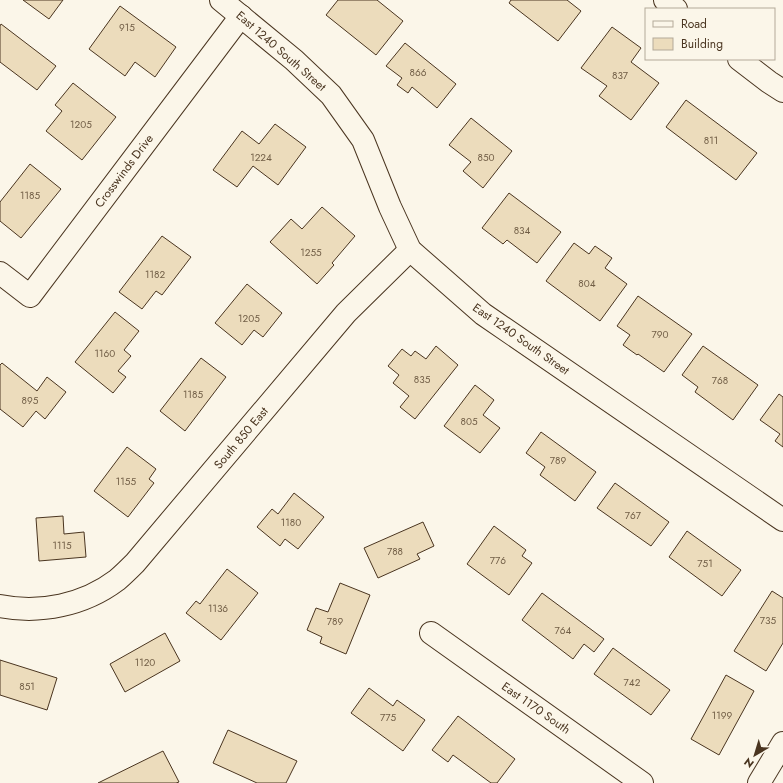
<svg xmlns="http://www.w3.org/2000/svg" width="783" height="783" font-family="Jost,sans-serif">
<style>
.building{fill:#ecdcbc;stroke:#4a3520}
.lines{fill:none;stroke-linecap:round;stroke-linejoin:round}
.minor-casing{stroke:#4a3520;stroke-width:24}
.minor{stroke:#fbf6e9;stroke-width:22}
.labels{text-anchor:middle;stroke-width:3;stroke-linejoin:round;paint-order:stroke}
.number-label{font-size:10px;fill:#725f47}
.street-label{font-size:12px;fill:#4a3520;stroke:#fbf6e9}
</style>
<rect width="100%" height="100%" fill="#fbf6e9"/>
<!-- building -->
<g class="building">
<path d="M23 0H63L49 19Z"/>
<path d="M338 0H377L403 21 376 55 326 15Z"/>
<path d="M511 0H567L581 11 558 41 509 3Z"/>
<path d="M120 6 176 47 155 77 135 62 125 76 89 49Z"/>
<path d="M1 24 56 66 37 90 0 62V26Z"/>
<path d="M612 27 641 48 631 62 659 83 631 120 599 96 607 86 581 68Z"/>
<path d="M405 43 456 84 437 108 412 87 408 93 397 85 402 78 386 66Z"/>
<path d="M73 83 116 117 82 160 46 131 62 111 55 105Z"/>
<path d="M686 100 757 153 736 180 666 127Z"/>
<path d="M471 118 512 151 483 188 463 171 471 162 449 145Z"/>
<path d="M275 124 306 147 278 185 253 166 237 187 213 170 242 131 259 144Z"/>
<path d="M30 164 61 189 21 238 0 221V202Z"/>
<path d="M509 193 561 232 537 263 507 240 503 244 482 228Z"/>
<path d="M322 207 355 236 332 263 334 265 317 284 270 242 291 219 302 229Z"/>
<path d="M162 236 191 257 162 295 156 291 142 309 119 292Z"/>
<path d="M574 243 589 254 595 246 612 258 605 268 627 284 600 321 546 281Z"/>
<path d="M247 284 282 313 263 337 254 330 242 345 215 323Z"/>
<path d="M638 296 692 334 664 372 638 354 637 355 623 345 630 335 617 326Z"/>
<path d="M115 312 139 331 124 350 131 356 118 371 126 377 113 393 75 362Z"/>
<path d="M436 346 458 365 415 419 400 407 409 396 393 383 399 375 388 366 402 349 411 356 415 351 426 359Z"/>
<path d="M703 346 758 385 733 420 695 392 698 387 682 375Z"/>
<path d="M201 358 226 377 185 431 160 411Z"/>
<path d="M2 363 37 391 47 377 66 392 45 419 36 411 23 427 0 409V365Z"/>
<path d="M475 385 494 400 483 415 500 428 480 453 444 426Z"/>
<path d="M779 394 783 397V447L775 441 780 434 760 420Z"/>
<path d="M541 432 596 472 575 501 540 475 545 467 526 453Z"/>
<path d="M127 447 156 469 149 479 154 483 128 517 94 491Z"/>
<path d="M615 483 669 522 651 546 597 508Z"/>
<path d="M294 493 324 517 298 549 285 539 280 546 257 527 272 509 278 514Z"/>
<path d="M63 516 64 534 84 532 86 557 39 561 36 518Z"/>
<path d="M423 522 434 546 417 554 420 559 378 578 364 548Z"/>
<path d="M494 526 526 550 522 556 532 563 509 595 467 564Z"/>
<path d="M687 531 741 570 722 596 669 557Z"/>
<path d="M227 569 258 593 221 640 186 613 196 601 200 604Z"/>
<path d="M340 583 370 595 346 654 320 643 322 637 307 630 316 608 328 612Z"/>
<path d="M772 591 783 598V643L766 671 734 651Z"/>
<path d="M542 593 604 639 594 652 584 644 573 659 522 620Z"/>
<path d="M165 633 180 661 125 692 110 664Z"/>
<path d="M613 648 670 690 651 715 594 674Z"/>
<path d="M0 660 57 678 47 710 0 695Z"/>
<path d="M726 675 754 691 719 755 691 739Z"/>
<path d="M369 688 393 706 397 700 425 720 403 751 351 713Z"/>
<path d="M458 716 515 759 497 783H491L453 755 448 762 432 750Z"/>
<path d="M228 730 297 761 286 783H257L213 763Z"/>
<path d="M163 751 179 782 176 783H98Z"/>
</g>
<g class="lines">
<defs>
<g id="minor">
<path d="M221 0 294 60 331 95 363 140 390 207 410 250 483 314 783 520"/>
<path d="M665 0 676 9"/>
<path d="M739 59 769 82 783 91"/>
<path d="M0 273 30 296 241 16"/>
<path d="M0 606C40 614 84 605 117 580 123 575 129 569 135 563L346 313 410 250"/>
<path d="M431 633 642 783"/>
<path d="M759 783 783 743"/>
</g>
</defs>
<!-- minor casing -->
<use href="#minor" class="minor-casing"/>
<!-- minor -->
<use href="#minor" class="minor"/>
</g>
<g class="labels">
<!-- number labels -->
<g class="number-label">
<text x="127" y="31">915</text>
<text x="418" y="76">866</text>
<text x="620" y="79">837</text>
<text x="81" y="128">1205</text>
<text x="711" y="144">811</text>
<text x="261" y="161">1224</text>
<text x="486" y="161">850</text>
<text x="30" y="199">1185</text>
<text x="522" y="234">834</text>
<text x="311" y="256">1255</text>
<text x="155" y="278">1182</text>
<text x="587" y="287">804</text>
<text x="249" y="322">1205</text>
<text x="660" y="338">790</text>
<text x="105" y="357">1160</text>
<text x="422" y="383">835</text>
<text x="720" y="384">768</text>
<text x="193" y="398">1185</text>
<text x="30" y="404">895</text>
<text x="469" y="425">805</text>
<text x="558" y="464">789</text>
<text x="126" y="485">1155</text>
<text x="633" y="519">767</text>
<text x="291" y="526">1180</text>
<text x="62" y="549">1115</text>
<text x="395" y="555">788</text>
<text x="498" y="564">776</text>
<text x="705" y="567">751</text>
<text x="218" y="612">1136</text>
<text x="768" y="624">735</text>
<text x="335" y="625">789</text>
<text x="563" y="634">764</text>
<text x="145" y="666">1120</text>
<text x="632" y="686">742</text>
<text x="27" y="690">851</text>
<text x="722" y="719">1199</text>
<text x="388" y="721">775</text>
</g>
<!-- street labels -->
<g class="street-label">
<text transform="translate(281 51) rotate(41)" y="4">East 1240 South Street</text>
<text transform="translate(124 171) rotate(-53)" y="4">Crosswinds Drive</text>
<text transform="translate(521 339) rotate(35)" y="4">East 1240 South Street</text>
<text transform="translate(241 438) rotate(-50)" y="4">South 850 East</text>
<text transform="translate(536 708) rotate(35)" y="4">East 1170 South</text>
</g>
</g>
<!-- legend -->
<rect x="645" y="8" width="130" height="52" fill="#fbf6e9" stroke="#b4a999"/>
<rect x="653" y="21" width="20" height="6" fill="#fbf6e9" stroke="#b4a999"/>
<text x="681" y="28" font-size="12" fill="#4a3520">Road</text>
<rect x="653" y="38" width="20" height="12" fill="#ecdcbc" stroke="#b4a999"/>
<text x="681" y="48" font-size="12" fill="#4a3520">Building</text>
<!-- north arrow -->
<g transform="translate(755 755) rotate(218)" stroke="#fbf6e9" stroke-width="3" paint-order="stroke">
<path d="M0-3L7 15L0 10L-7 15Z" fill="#4a3520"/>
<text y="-6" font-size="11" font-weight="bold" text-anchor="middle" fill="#4a3520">N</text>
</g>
</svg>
